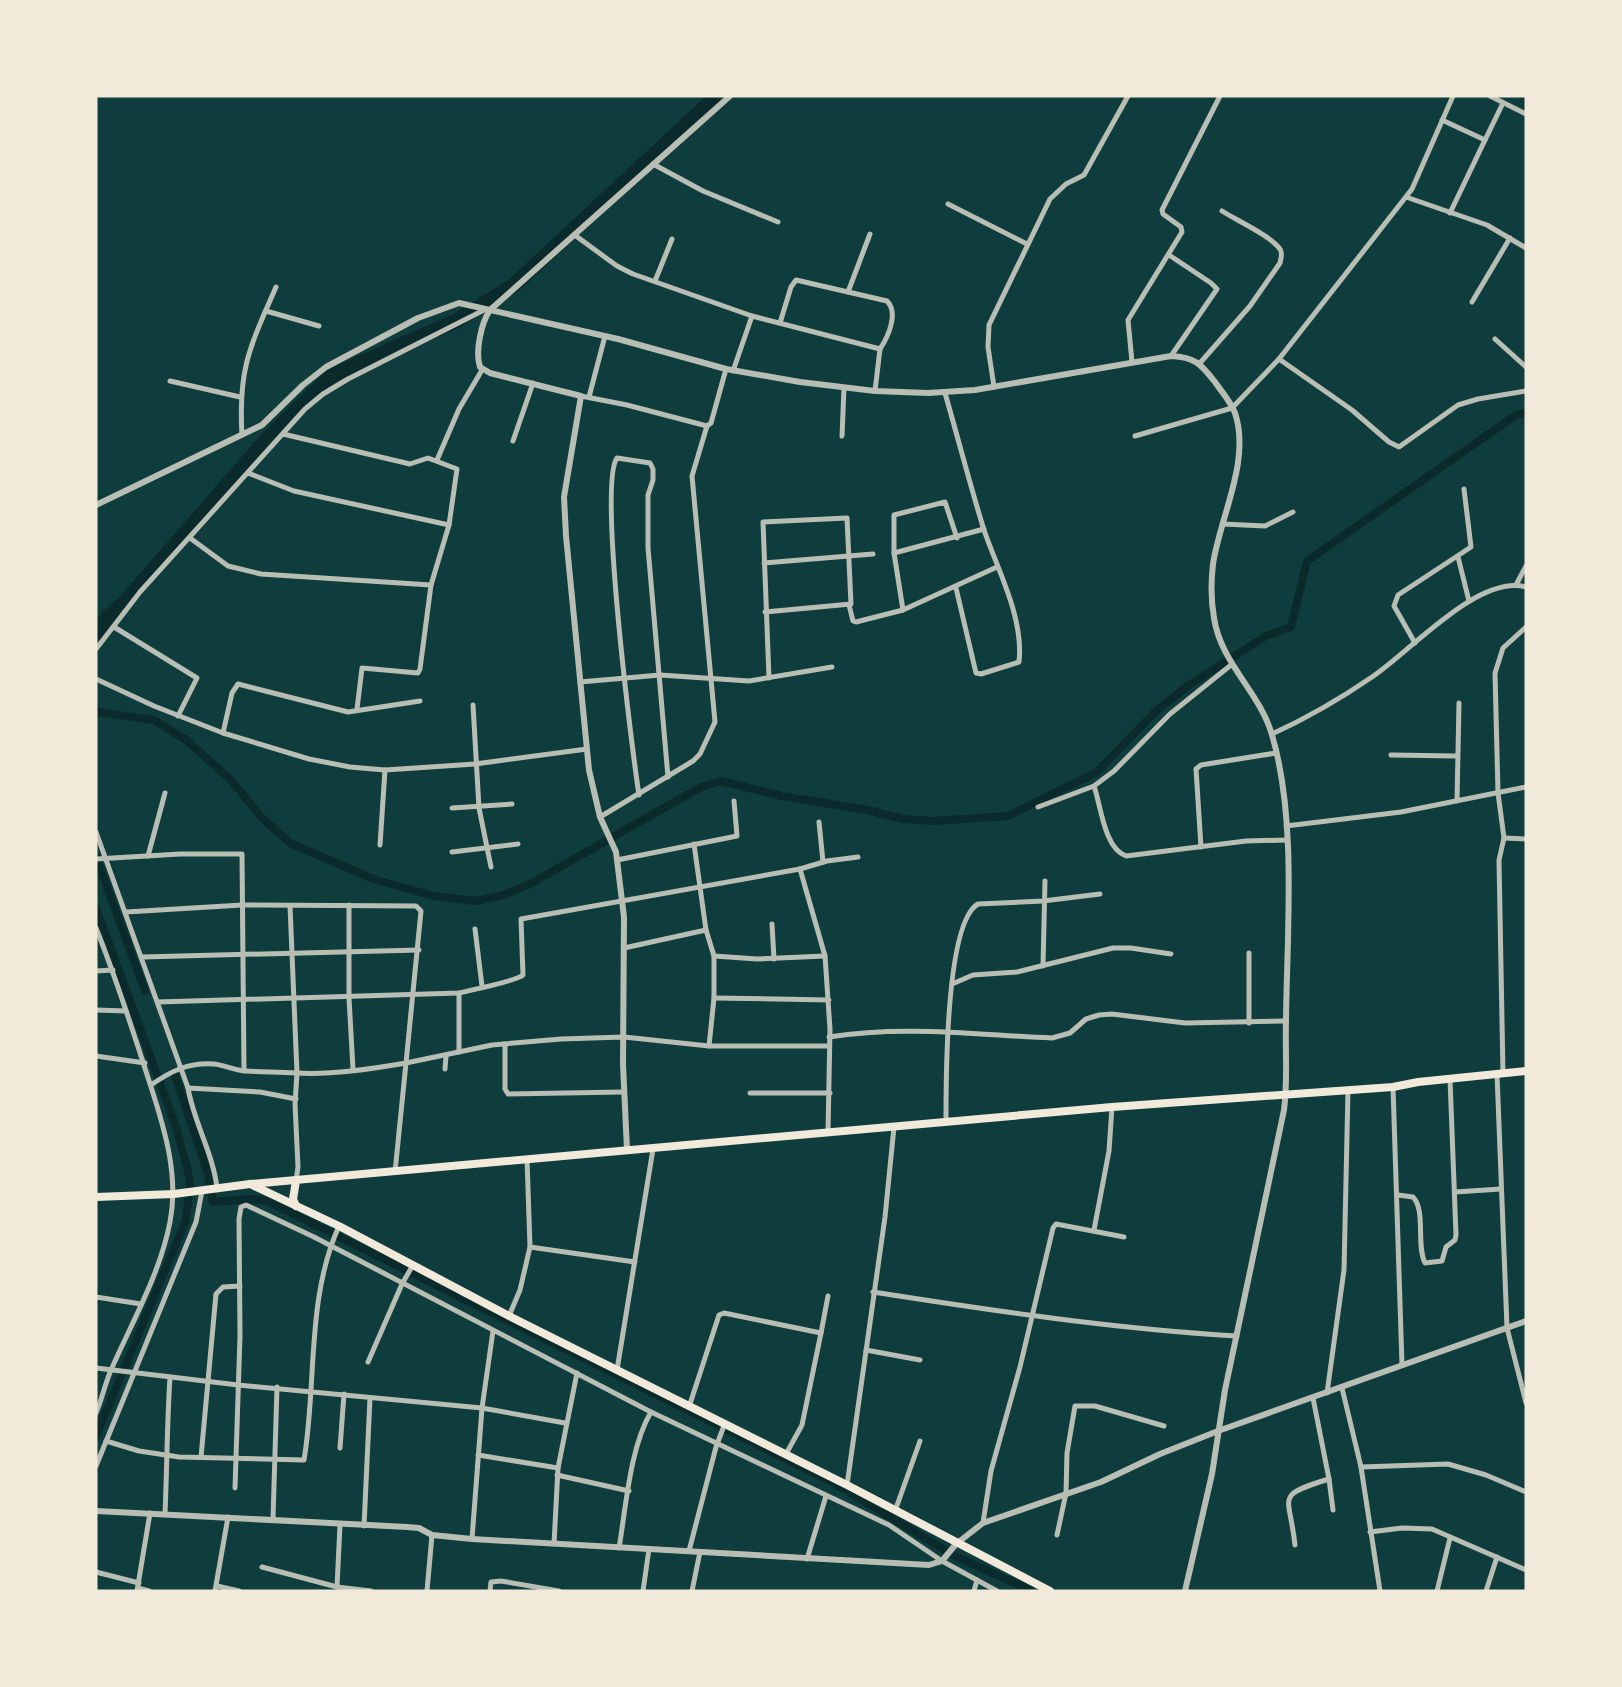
<svg xmlns="http://www.w3.org/2000/svg" width="1622" height="1687" font-family="'DejaVu Sans',sans-serif">
<style>
.lines{fill:none;stroke-linecap:round;stroke-linejoin:round}
.canal{stroke:#0a2a2b;stroke-width:8}
.river{stroke:#0a2a2b;stroke-width:15}
.minor{stroke:#b8beb3;stroke-width:5}
.tertiary{stroke:#b8beb3;stroke-width:6}
.secondary{stroke:#f1e9da;stroke-width:8}
.trunk{stroke:#f1e9da;stroke-width:8}
</style>
<rect width="100%" height="100%" fill="#0f3d3e"/>
<g class="lines">
<!-- canal -->
<g class="canal">
<path d="M96 712 154 720 186 740 230 779 262 818 290 843 373 879 434 896 476 901 504 895 532 883 701 787 721 781 782 796 867 810 903 819 933 821 1008 816 1097 772 1156 711 1189 685 1266 636 1291 627 1307 561 1516 415 1526 413"/>
<path d="M96 857 145 991"/>
<path d="M96 908 175 1124 187 1167 190 1184 186 1220 96 1436"/>
<path d="M174 1072 207 1171 213 1202 250 1199 267 1201 836 1484 953 1555 1032 1591"/>
</g>
<!-- river -->
<path class="river" d="M96 635 108 617 127 600 267 439 331 376 456 321 514 285 717 96"/>
<!-- minor -->
<g class="minor">
<path d="M1490 96 1526 114"/>
<path d="M1442 120 1485 140 1503 103"/>
<path d="M653 164 703 191 778 222"/>
<path d="M1406 197 1487 225 1526 248"/>
<path d="M948 204 1027 244"/>
<path d="M1450 213 1485 140"/>
<path d="M576 236 617 266 633 274 752 316 880 349 875 391"/>
<path d="M1169 255 1211 283 1217 289 1171 356"/>
<path d="M655 281 672 239"/>
<path d="M848 292 870 234"/>
<path d="M1472 302 1510 238"/>
<path d="M266 311 319 326"/>
<path d="M780 323 791 287 796 280 887 301C899 313 888 337 880 349"/>
<path d="M1495 339 1526 367"/>
<path d="M1279 359 1352 410 1389 442 1399 447 1458 405 1478 399 1526 391"/>
<path d="M1132 362 1128 320 1182 232 1181 227 1163 214 1162 210 1220 96"/>
<path d="M1200 363 1250 306 1280 263C1281 258 1283 253 1280 249 1271 236 1236 220 1222 211"/>
<path d="M733 371 752 316"/>
<path d="M170 381 240 397"/>
<path d="M994 387 988 347 989 325 1050 199 1066 184 1084 175 1128 96"/>
<path d="M945 393C958 438 970 485 984 530 998 571 1024 618 1019 662L981 674 976 673 956 588"/>
<path d="M581 396 627 405 707 426"/>
<path d="M589 397 605 336"/>
<path d="M283 434 410 464 428 458 457 469 449 525 431 585 420 669 418 673 362 668 357 709"/>
<path d="M242 435C238 368 250 347 276 287"/>
<path d="M842 436 844 388"/>
<path d="M1135 436 1232 408 1279 359 1412 189 1453 96"/>
<path d="M513 441 533 383"/>
<path d="M437 460 459 409 482 370"/>
<path d="M248 473 294 491 449 525"/>
<path d="M1223 524 1265 526 1293 512"/>
<path d="M190 538 228 566 261 574 431 585"/>
<path d="M894 553V515L945 502 957 538"/>
<path d="M1458 557 1469 601"/>
<path d="M764 563 873 554"/>
<path d="M1516 585 1526 566"/>
<path d="M849 605 853 621 856 622 903 610 894 553 984 529"/>
<path d="M903 610 997 567"/>
<path d="M765 612 851 604 847 518 763 522 769 678"/>
<path d="M114 627 197 678 178 716"/>
<path d="M1415 643 1394 606 1398 595 1471 547 1464 489"/>
<path d="M96 649 140 592 305 409 323 394 348 379 486 309"/>
<path d="M96 679 154 706 223 733 309 759 350 767 385 770 475 764 587 749"/>
<path d="M580 682 660 675 749 681 832 667"/>
<path d="M473 705 479 808 491 867"/>
<path d="M223 733 232 693 238 684 348 712 420 701"/>
<path d="M1272 734C1307 718 1340 699 1372 677 1410 652 1478 574 1526 587"/>
<path d="M1391 755 1456 756"/>
<path d="M1094 786C1101 806 1104 848 1126 856L1246 841 1287 840"/>
<path d="M639 795C632 749 598 484 617 458L650 463 653 469V480L648 495V548L668 777"/>
<path d="M1457 801 1459 703"/>
<path d="M1038 807 1094 786 1114 771 1170 714 1231 665"/>
<path d="M452 808 512 804"/>
<path d="M600 817 693 761 700 754 715 722 692 476 707 426 711 423 726 369"/>
<path d="M819 822 823 862"/>
<path d="M1286 826 1401 812 1526 787"/>
<path d="M96 832 188 1088C194 1123 213 1153 217 1188"/>
<path d="M1504 838 1526 839"/>
<path d="M694 844 706 930 714 956V998L709 1046"/>
<path d="M380 845 385 770"/>
<path d="M1201 847 1196 769 1201 765 1276 753"/>
<path d="M452 852 518 844"/>
<path d="M148 856 165 793"/>
<path d="M96 859 180 854H242L244 1071"/>
<path d="M617 860 737 836 734 801"/>
<path d="M800 869 827 861 858 857"/>
<path d="M349 905V998L353 1069"/>
<path d="M290 906 297 1073 295 1104 298 1167 296 1181"/>
<path d="M126 912 242 905 416 906 421 911 406 1063C371 1069 332 1075 296 1073 279 1072 263 1072 246 1071 235 1071 225 1065 214 1064 189 1062 171 1071 151 1085"/>
<path d="M772 924 774 959"/>
<path d="M96 928C117 980 134 1034 151 1087 165 1130 179 1177 170 1222 160 1274 132 1322 111 1370 105 1384 102 1399 96 1413"/>
<path d="M475 929 482 986"/>
<path d="M624 948 706 930"/>
<path d="M714 956 757 959 825 956"/>
<path d="M142 957 419 950"/>
<path d="M1043 966 1045 881"/>
<path d="M96 971 113 970"/>
<path d="M952 984 973 975 1017 972 1113 948H1131L1171 954"/>
<path d="M714 998 829 1000"/>
<path d="M158 1002 459 993C471 990 517 981 523 975L521 919 800 869 825 956 830 1029 828 1133"/>
<path d="M96 1010 126 1011"/>
<path d="M1249 1023V953"/>
<path d="M829 1037C904 1025 978 1035 1052 1038L1070 1033 1086 1019 1099 1015 1112 1014 1185 1023 1285 1021"/>
<path d="M505 1044V1089L508 1094 623 1092"/>
<path d="M459 1052V993"/>
<path d="M96 1056 145 1063"/>
<path d="M445 1069 446 1056"/>
<path d="M1497 1074 1507 1328 1526 1403"/>
<path d="M1503 1074 1499 860 1504 838 1498 793 1495 673 1503 648 1526 627"/>
<path d="M1393 1087 1402 1365"/>
<path d="M188 1088 260 1092 296 1099"/>
<path d="M750 1093H830"/>
<path d="M946 1122C946 1083 945 923 978 904L1043 901 1100 894"/>
<path d="M527 1159 530 1247"/>
<path d="M395 1172 406 1063 492 1045 561 1039 624 1037 709 1046H829"/>
<path d="M1455 1192 1501 1189"/>
<path d="M1398 1195 1413 1197C1426 1210 1416 1245 1425 1263L1442 1261 1446 1247 1455 1240 1456 1235 1450 1079"/>
<path d="M1094 1230 1109 1151 1112 1107"/>
<path d="M873 1292C995 1311 1115 1329 1237 1336"/>
<path d="M96 1297 141 1304"/>
<path d="M509 1316 520 1290 530 1247 635 1262"/>
<path d="M866 1350 920 1360"/>
<path d="M368 1362 402 1284 413 1265"/>
<path d="M96 1368 238 1385 482 1408 565 1423"/>
<path d="M617 1370 653 1149"/>
<path d="M1342 1388 1361 1467 1380 1591"/>
<path d="M1327 1393 1344 1270 1348 1090"/>
<path d="M689 1407 719 1315 724 1313 821 1333 828 1296"/>
<path d="M106 1441 139 1451 179 1457 304 1460C317 1383 306 1299 339 1226"/>
<path d="M340 1448 344 1394"/>
<path d="M786 1454 802 1425 821 1333"/>
<path d="M478 1455 558 1468"/>
<path d="M201 1457 216 1294 223 1287 240 1286"/>
<path d="M96 1466 196 1222 202 1191"/>
<path d="M1361 1467 1448 1464 1486 1475 1526 1492"/>
<path d="M557 1475 629 1491"/>
<path d="M1329 1479 1333 1510"/>
<path d="M847 1485 885 1217 894 1127"/>
<path d="M235 1488 240 1336 239 1219 241 1207 246 1205 314 1237 651 1412 889 1525 942 1561 997 1591"/>
<path d="M895 1511 920 1441"/>
<path d="M165 1514C167 1468 167 1423 170 1377"/>
<path d="M273 1519 277 1387"/>
<path d="M983 1523 991 1471 1020 1367 1053 1228 1056 1224 1124 1237"/>
<path d="M364 1526 370 1398"/>
<path d="M1370 1532 1402 1528 1432 1529 1526 1570"/>
<path d="M1057 1535 1066 1493 1067 1453 1075 1406H1095L1164 1426"/>
<path d="M472 1539 482 1408 493 1331"/>
<path d="M554 1544 558 1468 577 1373"/>
<path d="M1295 1545C1290 1495 1273 1496 1329 1479L1313 1398"/>
<path d="M619 1548C626 1507 630 1447 651 1412"/>
<path d="M689 1551 716 1447 725 1423"/>
<path d="M807 1559 826 1496"/>
<path d="M262 1567 337 1587 371 1591"/>
<path d="M96 1572 139 1583"/>
<path d="M217 1586 239 1591"/>
<path d="M337 1587 340 1525"/>
<path d="M138 1588 149 1591"/>
<path d="M137 1591 150 1513"/>
<path d="M215 1591 228 1517"/>
<path d="M427 1591 432 1535"/>
<path d="M490 1591 491 1582 501 1581 559 1591"/>
<path d="M643 1591 649 1549"/>
<path d="M692 1591 700 1552"/>
<path d="M974 1591 977 1580"/>
<path d="M1437 1591 1450 1538"/>
<path d="M1486 1591 1497 1557"/>
</g>
<!-- tertiary -->
<g class="tertiary">
<path d="M96 505 262 425 303 385 326 367 418 318 459 303 618 339 726 369 800 382 875 391 928 393 975 390 1171 356C1195 357 1201 364 1215 382 1221 391 1231 402 1235 413 1251 461 1220 517 1213 564 1211 581 1211 601 1214 618 1221 664 1260 692 1272 735 1297 819 1287 932 1286 1020 1285 1050 1288 1080 1284 1110L1225 1390 1212 1474 1185 1591"/>
<path d="M627 1150 623 1064 624 917 616 852 600 817 589 770 566 536 564 497 581 396 490 373 480 367C475 352 481 323 490 310L730 96"/>
<path d="M96 1511 407 1527 419 1528 432 1535 472 1539 929 1565 942 1561 956 1544 983 1523 1101 1482 1160 1454 1218 1431 1526 1321"/>
</g>
<!-- secondary -->
<path class="secondary" d="M250 1184 339 1226 509 1316 847 1485 1050 1591"/>
<!-- trunk -->
<g class="trunk">
<path d="M296 1181 293 1199 296 1206"/>
<path d="M96 1197 174 1194 250 1184 1112 1107 1393 1087 1418 1082 1526 1071"/>
</g>
</g>
<!-- border -->
<rect width="1622" height="1687" fill="none" stroke="#f1e9da" stroke-width="195"/>
</svg>
